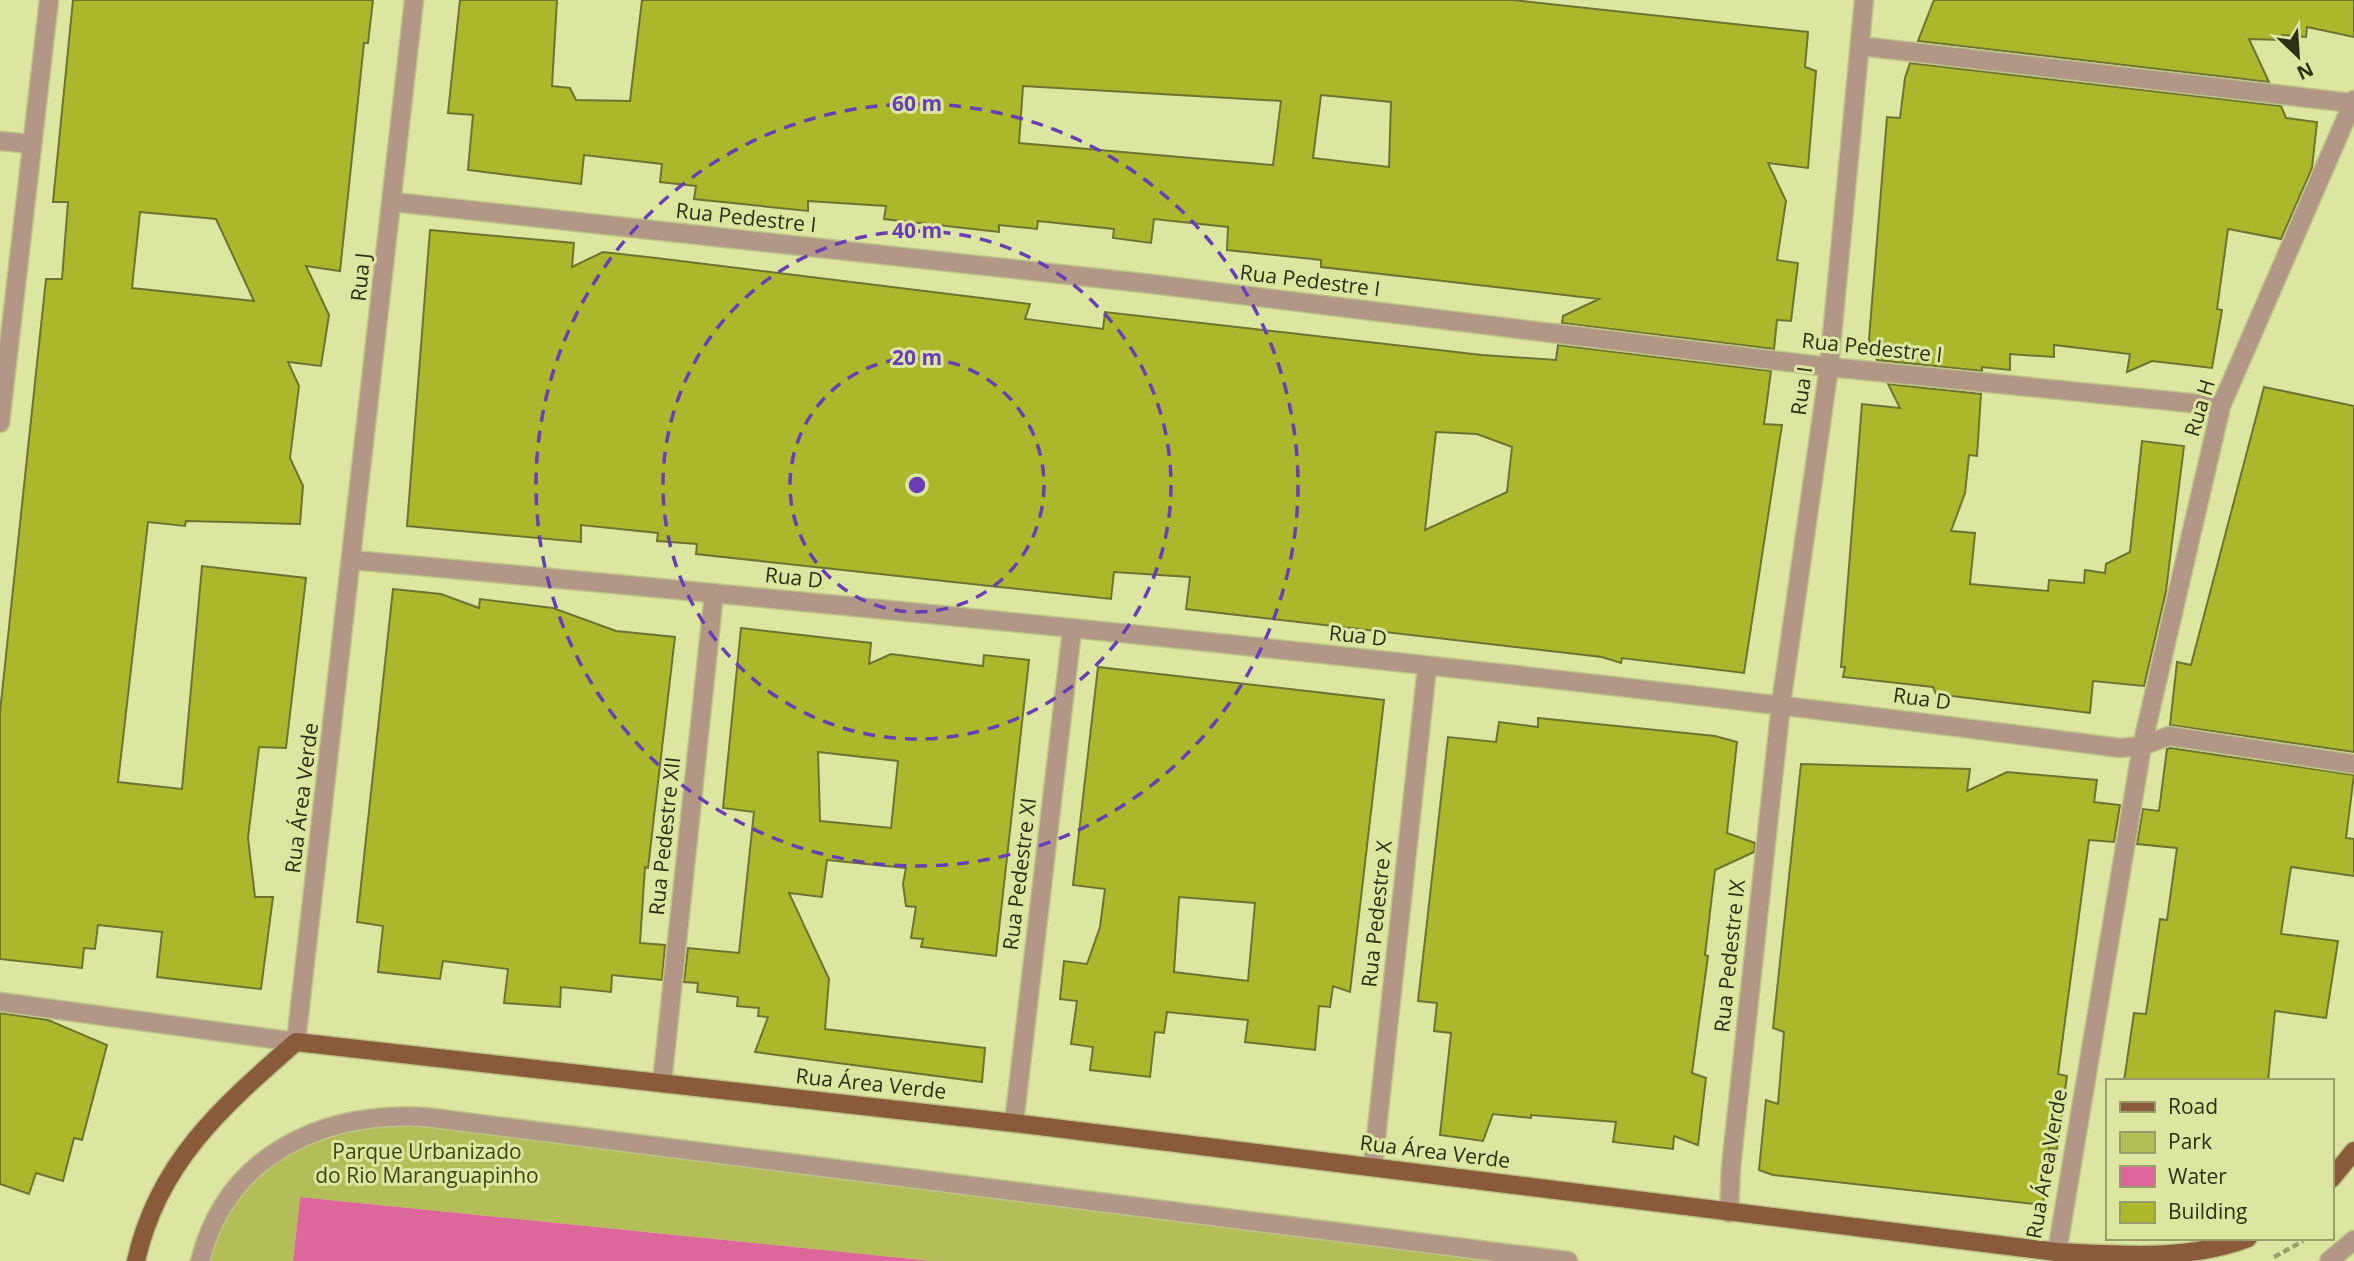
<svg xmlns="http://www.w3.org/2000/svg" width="2354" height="1261" font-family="'Open Sans',sans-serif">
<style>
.park{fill:#b3be58}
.water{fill:#dc679a}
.building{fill:#abb82b;stroke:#6d7431;stroke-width:2;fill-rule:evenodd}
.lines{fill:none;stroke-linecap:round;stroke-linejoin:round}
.minor-casing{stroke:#bcc587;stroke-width:21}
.major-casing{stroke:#bcc587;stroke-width:21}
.path{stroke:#99a06a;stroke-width:4.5;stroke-dasharray:7 3.5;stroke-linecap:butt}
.minor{stroke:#b29786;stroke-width:18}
.major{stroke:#8a5b3b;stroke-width:18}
.ring{fill:none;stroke:#683eb6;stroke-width:3.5;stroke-dasharray:12 9}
.labels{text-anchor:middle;stroke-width:6;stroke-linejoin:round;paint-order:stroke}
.street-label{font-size:21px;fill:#2d3014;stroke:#dce6a0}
.park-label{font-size:21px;fill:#414610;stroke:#dce6a0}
.centre{fill:#683eb6;stroke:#dce6a0;stroke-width:3.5}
.ring-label{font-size:21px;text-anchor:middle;font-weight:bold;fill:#683eb6;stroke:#dce6a0;stroke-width:6;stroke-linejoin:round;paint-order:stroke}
</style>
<rect width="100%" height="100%" fill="#dce6a0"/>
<!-- park -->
<path class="park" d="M385 1114 1568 1261H932L300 1197 293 1261H200L207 1234 271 1155Z"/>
<!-- water -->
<path class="water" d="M300 1197 932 1261H293Z"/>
<!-- building -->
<g class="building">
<path d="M73 0H373L368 43H364L340 271 306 266 329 315 321 366 288 362 299 386 290 458 303 486 300 524 186 521 185 526 148 522 118 782 182 789 202 566 306 578 286 748 259 747 248 838 255 897H273L261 989 157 977 162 932 98 925 95 949 84 948 82 968 0 959V712L46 279H62L68 202H53ZM140 212 216 219 254 301 132 288Z"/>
<path d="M460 0H557L552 86 570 88 576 100 630 101 642 0H1513L1808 32 1805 67 1816 71 1808 168 1768 163 1786 201 1777 260 1798 263 1791 321 1777 320 1774 349 1562 323 1563 316 1599 299 1321 267V260L1227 250 1228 227 1154 219 1151 243 1113 238 1114 229 1038 221 1037 229 999 225V232L884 219 886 206 808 201V211L694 199 696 186 660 182 662 164 584 155 581 184 468 170 473 115 448 113ZM1023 86 1281 101 1273 165 1019 143ZM1321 95 1391 102 1389 167 1313 158Z"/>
<path d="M1934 0H2354V37L2307 27 2306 37 2282 35 2281 40 2249 39 2269 82 1918 41Z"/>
<path d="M1910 63 2281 106 2286 118 2317 122 2312 168 2281 239 2228 229 2217 309 2222 310 2212 368 2152 361 2127 372 2130 354 2054 345V357L2010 354V370L1982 367V371L1877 360 1869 339 1887 117 1900 118 1905 78Z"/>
<path d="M430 230 574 243 572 267 603 252 656 258 1030 304 1025 319 1103 329 1105 312 1482 355 1556 360 1558 345 1771 371 1764 424 1782 425 1744 673 1622 658 1621 663 1602 657 1186 609 1190 577 1114 572 1111 599 696 554 697 544 657 541 658 533 581 525V542L407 526ZM1436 432 1477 434 1512 447 1507 492 1425 530Z"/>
<path d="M1888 384 1981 394 1977 456 1969 455 1965 493 1951 531 1975 533 1970 584 2048 591 2049 580 2084 583 2085 570 2105 573 2106 564 2130 552 2142 441 2184 446 2166 591 2144 686 2093 681 2090 713 1936 694 1933 687 1843 677 1845 667H1841L1862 404 1900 408Z"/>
<path d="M2264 387 2354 406V752L2170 725 2177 662 2191 665Z"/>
<path d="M393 589 441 594 479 608 480 599 553 608 616 631 675 637 648 868 645 867 640 943 665 945 662 980 612 975 611 992 561 987 560 1007 504 1003 508 969 443 961 440 979 378 972 383 926 357 922Z"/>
<path d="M741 628 871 643 869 664 891 654 983 666 984 655 1029 660 996 956 921 947 923 939 911 938 916 907 906 906 903 884 906 868 827 860 822 897 789 893 829 979 825 1029 985 1048 982 1082 755 1052 768 1017 758 1016 759 1008 737 1006 738 997 697 992 698 983 684 982 688 948 739 953 754 812 723 808ZM818 752 898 761 891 828 820 821Z"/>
<path d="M1098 667 1384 700 1350 992 1333 986 1330 1007 1319 1006 1315 1050 1245 1042 1248 1020 1167 1012 1164 1033 1155 1032 1150 1077 1090 1070 1093 1047 1071 1044 1077 1001 1060 999 1064 961 1087 964 1100 927 1105 889 1073 885ZM1179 897 1255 903 1248 981 1174 972Z"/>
<path d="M1538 718 1715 736 1737 742 1727 833 1755 843 1754 852 1715 870 1705 955 1708 956 1692 1073 1706 1078 1698 1145 1674 1136 1673 1149 1613 1142 1616 1122 1531 1115V1118L1493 1114 1483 1141 1440 1135 1451 1033 1434 1031 1437 1003 1418 1001 1448 737 1496 742 1499 722 1538 727Z"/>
<path d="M2170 748 2354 775 2346 838 2354 839V876L2291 867 2281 934 2338 941 2326 1018 2275 1011 2268 1081H2124L2134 1013 2146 1014 2160 919 2167 920 2177 848 2137 844 2143 809 2159 811 2167 749Z"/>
<path d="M1801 764 1970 769 1967 791 2007 772 2097 780 2094 802 2120 805 2114 842 2089 840 2058 1074 2067 1076 2057 1149 2049 1148 2043 1205 1773 1175 1759 1170 1766 1100 1778 1104 1784 1032 1773 1028Z"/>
<path d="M0 1013 48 1020 107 1045 82 1140 74 1138 63 1181 36 1173 29 1194 0 1184Z"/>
</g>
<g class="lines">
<defs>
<g id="minor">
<path d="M1860 46 2352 103"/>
<path d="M0 141 31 144"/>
<path d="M393 202 1152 284 1829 367 2221 406"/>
<path d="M0 423 49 0"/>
<path d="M352 560C942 613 1533 671 2120 748L2142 746 2169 736 2354 764"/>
<path d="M0 1002 296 1042 414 0"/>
<path d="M662 1083 714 593"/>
<path d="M1014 1123 1072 630"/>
<path d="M1373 1166 1427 667"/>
<path d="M1729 1213 1731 1167 1781 704 1829 367 1864 0"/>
<path d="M2057 1252 2142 746 2221 406 2354 100"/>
<path d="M200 1261C227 1155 322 1111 425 1117L1568 1261"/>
<path d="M2329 1261 2354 1240"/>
</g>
<g id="major">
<path d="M2331 1179 2354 1151"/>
<path d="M136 1261C158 1162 223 1106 296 1042L1014 1123 2057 1252C2120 1255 2189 1261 2248 1238"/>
</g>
</defs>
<!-- minor casing -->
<use href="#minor" class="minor-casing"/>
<!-- major casing -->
<use href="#major" class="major-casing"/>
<!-- path -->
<path class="path" d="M2274 1257 2303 1241"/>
<!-- minor -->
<use href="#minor" class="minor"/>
<!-- major -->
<use href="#major" class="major"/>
</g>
<!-- distance rings -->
<g class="ring">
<circle cx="917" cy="485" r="127"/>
<circle cx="917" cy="485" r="254"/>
<circle cx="917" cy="485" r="381"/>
</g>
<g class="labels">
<!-- street labels -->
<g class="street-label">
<text transform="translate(746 218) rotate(6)" y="7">Rua Pedestre I</text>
<text transform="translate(361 277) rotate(-84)" y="7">Rua J</text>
<text transform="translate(1310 281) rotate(7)" y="7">Rua Pedestre I</text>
<text transform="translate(1872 348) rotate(6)" y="7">Rua Pedestre I</text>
<text transform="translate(1802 391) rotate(-82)" y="7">Rua I</text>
<text transform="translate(2200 408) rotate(-73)" y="7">Rua H</text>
<text transform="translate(794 578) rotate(6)" y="7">Rua D</text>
<text transform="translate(1358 636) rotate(6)" y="7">Rua D</text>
<text transform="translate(1922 699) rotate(8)" y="7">Rua D</text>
<text transform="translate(302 798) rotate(-83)" y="7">Rua Área Verde</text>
<text transform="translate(665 836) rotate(-84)" y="7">Rua Pedestre XII</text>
<text transform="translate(1020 874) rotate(-83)" y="7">Rua Pedestre XI</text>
<text transform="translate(1377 914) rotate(-84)" y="7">Rua Pedestre X</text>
<text transform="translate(1730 956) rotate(-84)" y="7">Rua Pedestre IX</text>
<text transform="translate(871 1084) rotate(6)" y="7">Rua Área Verde</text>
<text transform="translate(1435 1152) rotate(7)" y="7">Rua Área Verde</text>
<text transform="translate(2047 1164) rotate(-80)" y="7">Rua Área Verde</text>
</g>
<!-- park labels -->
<g class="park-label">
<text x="427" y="1159">Parque Urbanizado<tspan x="427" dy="24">do Rio Maranguapinho</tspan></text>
</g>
</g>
<circle cx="917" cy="485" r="10" class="centre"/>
<g class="ring-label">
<text x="917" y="111">60 m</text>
<text x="917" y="238">40 m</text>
<text x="917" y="365">20 m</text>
</g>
<!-- legend -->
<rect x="2106" y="1079" width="228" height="161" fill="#dce6a0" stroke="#969d68" stroke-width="2"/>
<rect x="2120" y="1102" width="35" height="10" fill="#8a5b3b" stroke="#969d68" stroke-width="2"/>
<text x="2168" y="1114" font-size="21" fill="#2d3014">Road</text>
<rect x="2120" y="1132" width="35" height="21" fill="#b3be58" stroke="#969d68" stroke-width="2"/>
<text x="2168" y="1149" font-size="21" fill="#2d3014">Park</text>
<rect x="2120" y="1166" width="35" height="21" fill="#dc679a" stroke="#969d68" stroke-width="2"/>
<text x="2168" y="1184" font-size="21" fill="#2d3014">Water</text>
<rect x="2120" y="1202" width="35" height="21" fill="#abb82b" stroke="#969d68" stroke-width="2"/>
<text x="2168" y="1219" font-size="21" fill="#2d3014">Building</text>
<!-- north arrow -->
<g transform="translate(2298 56) rotate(155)" stroke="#dce6a0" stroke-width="5" paint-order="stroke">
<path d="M0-5L12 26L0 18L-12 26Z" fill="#2d3014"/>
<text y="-10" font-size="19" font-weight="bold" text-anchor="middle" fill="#2d3014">N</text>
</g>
</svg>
